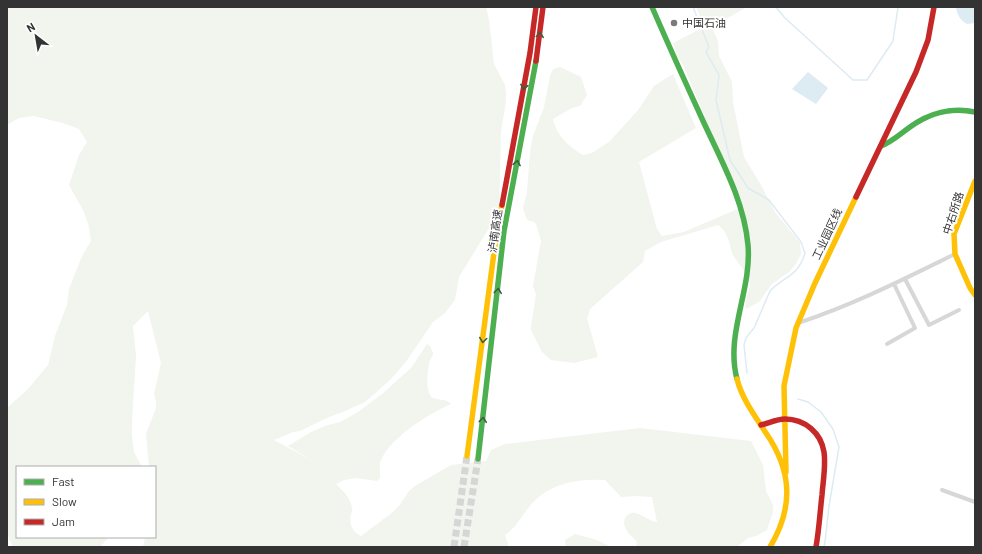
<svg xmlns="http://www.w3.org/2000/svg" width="982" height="554" font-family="Barlow,'Noto Sans SC',sans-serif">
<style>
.green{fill:#f1f5ed}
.water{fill:#ddebf3}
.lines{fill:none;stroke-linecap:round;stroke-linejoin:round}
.stream{stroke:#ddebf3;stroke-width:1.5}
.highway-tunnel{stroke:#d6d6d6;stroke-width:7;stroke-dasharray:7 3.5;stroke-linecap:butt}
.street{stroke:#d7d7d7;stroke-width:4}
.fast{stroke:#4caf50;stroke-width:5.5}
.slow{stroke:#ffc107;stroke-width:5.5}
.jam{stroke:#c62828;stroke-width:5.5}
.oneway{stroke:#3c5e3d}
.poi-dot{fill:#7a7a7a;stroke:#fff;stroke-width:1.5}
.labels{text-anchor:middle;stroke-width:4;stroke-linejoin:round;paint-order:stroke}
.poi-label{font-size:11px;fill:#333;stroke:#fff;text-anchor:start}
.street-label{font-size:11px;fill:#333;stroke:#fff}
</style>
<rect width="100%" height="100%" fill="#fff"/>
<!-- green -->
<g class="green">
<path d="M7 7H486L489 20 494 64 505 85 506 94V101L501 132 499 212 459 277 455 300 445 313 433 322 405 363 390 380 365 402 343 412 329 417 300 431 293 432 274 440 311 460 288 446 311 432 325 426 340 422 358 412 382 394 411 368 427 344 430 346 433 353C433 357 429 360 429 365 427 373 425 394 433 398 440 401 446 398 451 404 429 414 392 436 381 460 379 465 380 472 380 478L377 481 356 478 344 480 336 484C342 490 351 498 352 508 353 510 352 512 351 514 349 525 352 531 361 536L393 512 399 506 409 491 415 486 451 465 486 461 491 450 505 444 640 428 751 441 763 465 766 491 773 505V512L767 530 756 536 748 538 737 547H628H636L637 543C635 537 628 535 626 529 624 526 623 520 626 517 634 505 648 522 657 522L652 497 637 496 621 497 605 480C576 478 547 484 529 507 520 518 517 527 505 535L509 547H143L145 537H155V467H149L146 434 156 408V401L154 394 161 363 148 311 133 326 136 356 132 421V435L134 452 142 467H17V537H109L100 547H13L7 533V408L28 389 48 365 55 336 67 305 69 289 82 256 91 241 89 227 84 212 69 185 79 155 87 142 79 129 63 123 34 116 19 118 7 125Z"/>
<path d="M696 7H747L724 20 715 19 703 22Z"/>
<path d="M708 25 711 26 718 41 719 56 732 82 733 102 744 157 761 185 775 212 800 243 801 254 796 264 789 272 772 284 759 302 746 309C743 300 751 291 750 282 749 274 737 263 733 255 729 245 729 232 718 225L661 242 645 251 643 262 590 309 587 319 588 322 598 357 574 363 551 360 542 352 531 330V326L535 301 536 294 533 286 541 241 536 224 534 222 527 220 523 208 527 192 530 152 533 136 544 107 550 76 553 69 560 67 581 77 587 95 580 106 572 108 553 119C556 135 569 147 583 155L592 153 610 141 638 110 654 86 673 74 696 128 639 162 657 229 662 236 684 232 742 207 684 67 677 56 673 43Z"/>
<path d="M575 534 597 540 611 547H566L565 540Z"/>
</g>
<!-- water -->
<g class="water">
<path d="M956 7H975V23L967 24C960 20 957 15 956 7Z"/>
<path d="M808 72 828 88 816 104 792 89Z"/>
</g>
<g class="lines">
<!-- stream -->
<g class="stream">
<path d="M693 7 709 47 706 52 719 75 716 100 730 160 748 188 769 200 801 242 805 253C798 277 784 276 770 291L754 328 746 338 744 345 747 373"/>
<path d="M776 7 784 17 853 80H867L893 41 898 7"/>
<path d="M798 399 808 402 821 412 833 429 839 447 829 506 825 542 824 547"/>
</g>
<!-- highway-tunnel -->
<g class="highway-tunnel">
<path d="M454 547 467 456"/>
<path d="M464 547 478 459"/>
</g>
<!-- street -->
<g class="street">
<path d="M905 279 929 325 959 310"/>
<path d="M798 323C853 305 904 279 955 254"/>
<path d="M887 344 915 328 894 284"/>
<path d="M942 490 975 502"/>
</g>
<!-- fast -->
<g class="fast">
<path d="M652 7C669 46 686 84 704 123 722 162 744 201 748 245 752 290 725 334 737 379"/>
<path d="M881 146C892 142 900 134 910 127 929 113 952 107 975 112"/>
<path d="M478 459 504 231 536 61"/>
</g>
<!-- slow -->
<g class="slow">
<path d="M975 181 954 234 955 254 970 288 975 295"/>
<path d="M737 379C742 399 755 416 766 433 792 471 794 507 770 547"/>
<path d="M467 456 497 230 502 205"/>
<path d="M786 472 784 386 796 328 815 283 856 197"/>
</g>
<!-- jam -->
<g class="jam">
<path d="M536 61 543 7"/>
<path d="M856 197 916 72 928 40 934 7"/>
<path d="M502 205 530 53 536 7"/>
<path d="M761 425C769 423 777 419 785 419 805 419 821 433 824 452 826 466 823 481 822 495 820 512 819 530 816 547"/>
</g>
</g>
<!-- one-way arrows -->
<defs><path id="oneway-chevron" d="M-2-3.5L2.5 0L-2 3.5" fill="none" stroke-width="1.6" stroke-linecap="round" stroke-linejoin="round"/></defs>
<g class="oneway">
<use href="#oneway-chevron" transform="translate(540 35) rotate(-82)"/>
<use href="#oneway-chevron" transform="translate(524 87) rotate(100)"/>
<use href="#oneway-chevron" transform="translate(517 163) rotate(-80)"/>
<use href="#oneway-chevron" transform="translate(498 291) rotate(-83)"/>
<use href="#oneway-chevron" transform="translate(483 340) rotate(98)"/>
<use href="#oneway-chevron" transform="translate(483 420) rotate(-83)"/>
</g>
<!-- markers -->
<circle class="poi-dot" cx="674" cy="23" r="4"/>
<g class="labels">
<!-- poi labels -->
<g class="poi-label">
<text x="682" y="27">中国石油</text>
</g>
<!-- street labels -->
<g class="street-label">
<text transform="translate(953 213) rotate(-72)" y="4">中右所路</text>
<text transform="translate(495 231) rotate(-82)" y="4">泸南高速</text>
<text transform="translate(827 234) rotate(-65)" y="4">工业园区线</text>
</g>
</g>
<!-- border -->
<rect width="982" height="554" fill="none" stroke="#333333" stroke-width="16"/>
<!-- legend -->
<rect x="16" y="466" width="140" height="72" fill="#ffffff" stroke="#adadad"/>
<rect x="24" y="479" width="20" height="6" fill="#4caf50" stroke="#adadad"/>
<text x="52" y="486" font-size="12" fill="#333333">Fast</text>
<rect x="24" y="499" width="20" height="6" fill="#ffc107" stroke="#adadad"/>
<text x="52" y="506" font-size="12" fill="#333333">Slow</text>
<rect x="24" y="519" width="20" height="6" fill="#c62828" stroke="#adadad"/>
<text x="52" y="526" font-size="12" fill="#333333">Jam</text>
<!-- north arrow -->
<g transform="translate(36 36) rotate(329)" stroke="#ffffff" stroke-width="3" paint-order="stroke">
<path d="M0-3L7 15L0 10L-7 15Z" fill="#333333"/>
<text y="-6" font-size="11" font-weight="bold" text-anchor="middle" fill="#333333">N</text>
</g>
</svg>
